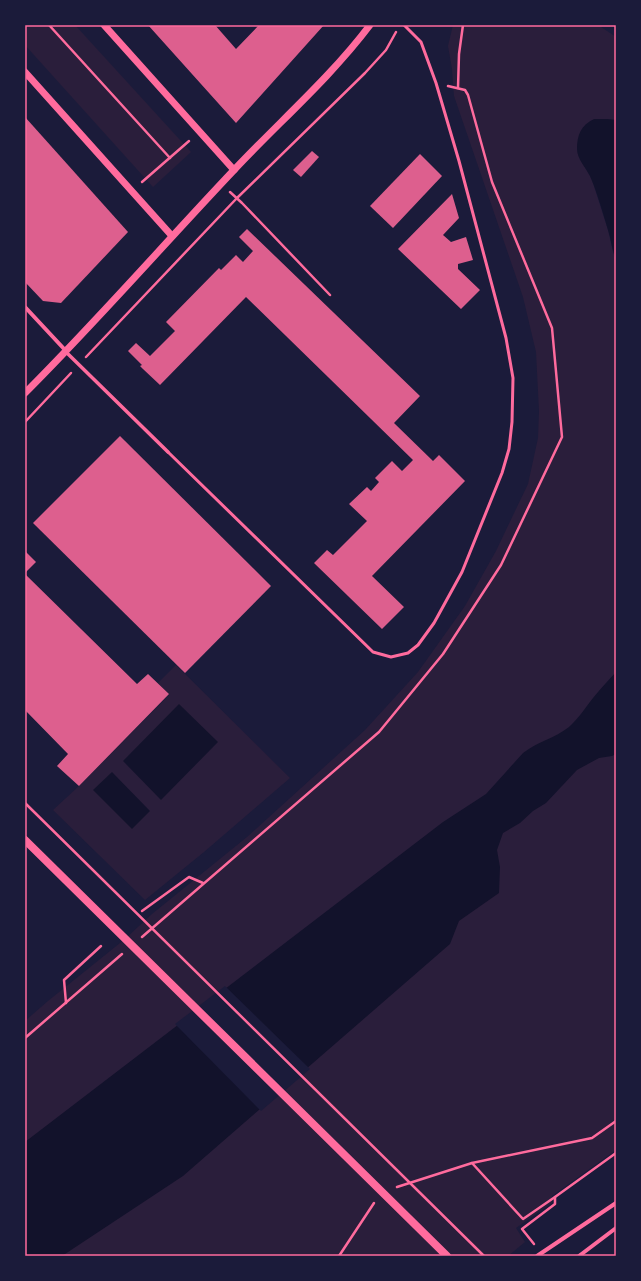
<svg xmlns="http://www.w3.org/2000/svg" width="641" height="1281" font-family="'Varela Round',sans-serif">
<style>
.green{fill:#2a1e3b}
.water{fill:#12122b}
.pier{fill:#1b1b3a}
.building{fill:#dd5f8e}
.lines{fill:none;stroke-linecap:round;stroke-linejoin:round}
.path{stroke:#ff6b9d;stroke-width:2.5}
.service{stroke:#ff6b9d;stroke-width:3}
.pedestrian{stroke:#ff6b9d;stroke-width:3.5}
.minor{stroke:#ff6b9d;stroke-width:4}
.tertiary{stroke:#ff6b9d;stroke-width:7}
.secondary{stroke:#ff6b9d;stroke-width:8}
.neatline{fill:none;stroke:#ff6b9d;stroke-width:1.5}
</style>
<rect width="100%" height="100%" fill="#1b1b3a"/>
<!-- green -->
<g class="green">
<path d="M25 25H75L191 152 153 187 25 45Z"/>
<path d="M453 25H598L616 37V120L601 119 581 160 590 176 593 183 608 230 613 252 616 260V1150L552 1196V1203L516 1228 525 1242 508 1256H25V1021L48 1001 125 939 152 914 247 837 365 730 418 672 465 606 496 551 516 509 528 484 538 438 539 411 536 352 523 297 454 96 452 69 448 46Z"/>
<path d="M176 665 290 778 204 852 145 900 53 810 79 786 169 695 158 683Z"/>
</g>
<!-- water -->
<g class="water">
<path d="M594 119H607L616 120V260C612 250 611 239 608 230 603 213 597 192 590 176 586 168 577 159 577 149 577 135 581 125 594 119Z"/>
<path d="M616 672V754L612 756 599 758 577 770 546 803 533 811 520 823 503 833 497 850 500 867 499 893 459 921 450 944 183 1176 62 1256H25V1142L443 822 486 794 523 753C537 742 555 738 569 727 579 718 585 708 593 698 600 689 608 681 616 672Z"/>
<path d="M179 704 218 742 161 800 123 761Z"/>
<path d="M112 772 150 811 132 829 93 790Z"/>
</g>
<!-- pier -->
<path class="pier" d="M225 986 310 1069 261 1111 175 1024Z"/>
<!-- building -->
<g class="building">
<path d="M148 25H215L236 49 259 25H324L236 123Z"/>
<path d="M25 117 128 232 61 303 43 301 25 282Z"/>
<path d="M312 151 319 157 301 177 293 170Z"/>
<path d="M420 154 442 176 393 228 370 206Z"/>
<path d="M452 194 459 218 443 235 451 242 466 237 473 260 458 264V269L480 290 461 309 398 249Z"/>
<path d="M247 229 420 396 394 423 433 461 439 455 465 481 372 576 404 607 382 629 314 563 327 550 333 555 367 521 349 504 367 487 371 491 379 482 375 478 392 461 402 471 413 460 246 297 160 385 143 369 140 366 142 365 128 351 136 343 150 356 175 331 166 322 219 268 221 270 236 255 243 262 253 251 239 237Z"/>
<path d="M120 436 271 586 185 673 33 523Z"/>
<path d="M25 551 36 562 25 573Z"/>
<path d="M25 574 137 684 148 674 169 694 79 786 57 766 68 754 25 710Z"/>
</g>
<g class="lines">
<!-- path -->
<g class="path">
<path d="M49 25 170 158"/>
<path d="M458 88 459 54 463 25"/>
<path d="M142 182 189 141"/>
<path d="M230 192 242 203 330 295"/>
<path d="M86 357 237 198 365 73 386 50 396 32"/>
<path d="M25 422 71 373"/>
<path d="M25 803 484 1256"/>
<path d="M142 911 189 877 203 883"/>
<path d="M142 937 379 732 443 654 501 565 562 437 552 328 492 182 468 95 465 90 448 86"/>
<path d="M66 1003 64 980 101 946"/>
<path d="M25 1038 122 954"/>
<path d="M472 1163 523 1219 555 1197"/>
<path d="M397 1187 472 1163 592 1138 616 1121"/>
<path d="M534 1244 522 1229 555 1204V1197L616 1153"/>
<path d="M339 1256 374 1203"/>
</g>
<!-- service -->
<path class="service" d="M168 452 373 652 391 657 408 653 418 645 434 623 462 572 502 473 509 449 512 422 513 378 506 338 459 161 436 83 421 42 404 25"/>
<!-- pedestrian -->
<path class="pedestrian" d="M66 352 168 452"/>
<!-- minor -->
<g class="minor">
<path d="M25 307 66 351"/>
<path d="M537 1256 616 1203"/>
<path d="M579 1256 616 1228"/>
</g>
<!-- tertiary -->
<g class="tertiary">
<path d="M104 25 234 170"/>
<path d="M25 72 172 236"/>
<path d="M25 393C97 321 164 244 234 170 279 122 330 78 370 25"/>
</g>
<!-- secondary -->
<path class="secondary" d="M25 840 447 1256"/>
</g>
<!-- border -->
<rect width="641" height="1281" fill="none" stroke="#1b1b3a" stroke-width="52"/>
<rect x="26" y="26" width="589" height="1229" class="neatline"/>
</svg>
